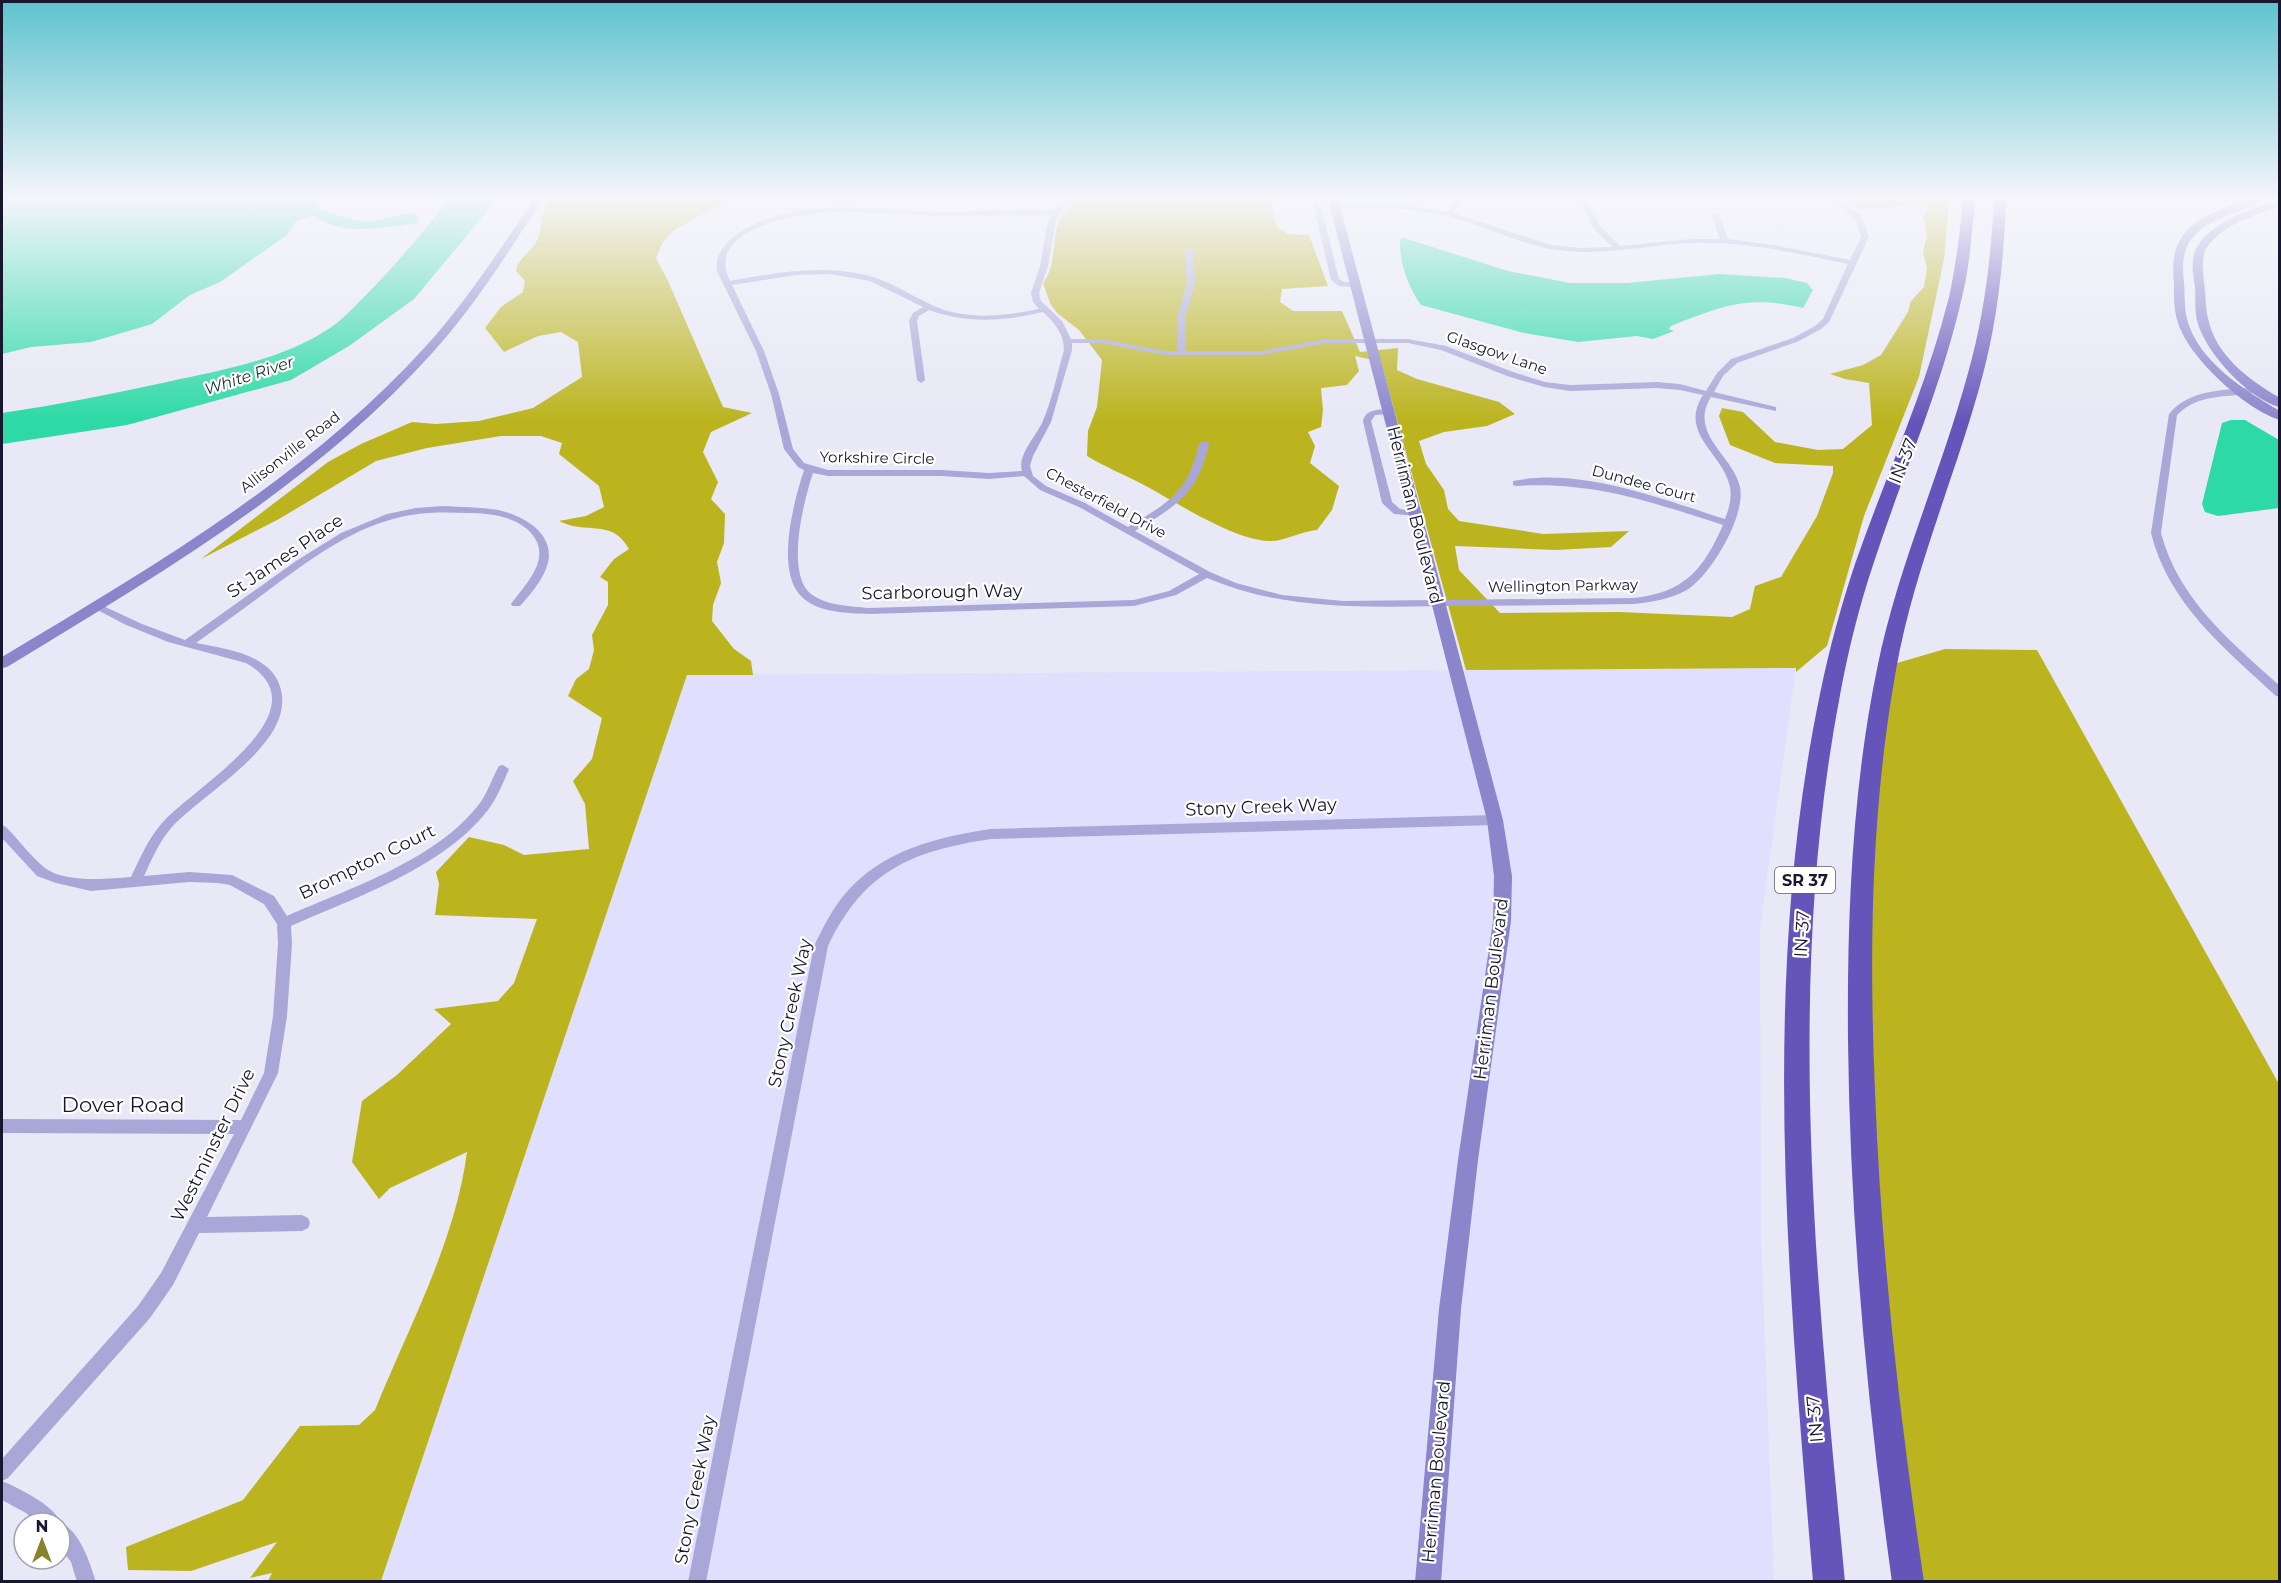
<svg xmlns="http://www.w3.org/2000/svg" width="2281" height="1583" font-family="Montserrat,sans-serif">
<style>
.built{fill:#e0dffd}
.green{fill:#c9c56c}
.forest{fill:#bbb41f}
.water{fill:#2dd9a5}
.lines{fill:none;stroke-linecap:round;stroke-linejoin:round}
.street{fill:#a9a7d8;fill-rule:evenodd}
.secondary{fill:#8b86cc;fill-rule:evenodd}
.highway{fill:#6555bb;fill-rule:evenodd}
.labels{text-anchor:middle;stroke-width:4.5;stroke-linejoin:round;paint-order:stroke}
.far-street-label{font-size:15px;fill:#19172e;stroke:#fff}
.far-water-label{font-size:16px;font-style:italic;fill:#173127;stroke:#fff}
.shield{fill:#fff;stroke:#5e5d6d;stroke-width:1.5}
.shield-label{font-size:16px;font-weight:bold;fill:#19172e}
.street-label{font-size:18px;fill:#19172e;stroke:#fff}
.near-street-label{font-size:21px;fill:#19172e;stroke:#fff}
</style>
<rect width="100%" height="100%" fill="#e8e8f6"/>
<!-- built -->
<path class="built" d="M1796 668 1760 929 1761 1236 1774 1581 381 1582 687 675Z"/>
<!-- green -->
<path class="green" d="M1844 199H1941V206L1857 209Z"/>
<!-- forest -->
<g class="forest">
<path d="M550 199H730L674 230 663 242 656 258 668 281 723 407 752 413 711 432 703 452 718 482 711 499 725 514 724 543 717 562 721 583 713 605 712 621 734 649 751 661 753 675H687L381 1581H268L272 1573 250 1578 277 1542 191 1571 128 1570 126 1547 243 1500 300 1426 359 1425 375 1410C409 1326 455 1243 467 1152L390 1188 379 1199 352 1162 362 1101 397 1075 451 1024 434 1009 498 1001 514 983 537 919 435 915 439 884 436 872 469 837 504 845 524 855 589 849 585 804 573 781 592 759 602 718 568 696 576 679 589 669 594 650 592 635 608 605V582L600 577 614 559 629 549C612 518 587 535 559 521L586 516 604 507 599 486 559 454 562 443 541 436H501L427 448 376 461 279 519 201 559 328 462 361 444 412 422 436 424 479 421 533 408 582 377 578 342 561 332 538 336 504 352 485 328 501 307 523 292 525 281 516 271C518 257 535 250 539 236 544 220 539 214 550 199Z"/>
<path d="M1269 199 1277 227 1288 234 1309 235 1328 286 1282 289 1280 302 1293 311H1342L1360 352 1398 348 1397 370 1417 379 1499 402 1515 414 1487 426 1444 432 1419 441 1426 464 1444 490 1448 509 1459 521 1543 534 1629 531 1611 547 1556 550 1455 546 1459 570 1500 613 1619 612 1732 617 1750 609 1755 586 1781 577 1817 516 1833 473V466L1775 463 1730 445 1719 416 1722 408 1743 412 1775 442 1818 450 1843 449 1872 425 1869 383 1845 379 1830 374 1863 365 1881 355 1908 312 1911 301 1924 287 1927 268 1923 253 1927 235 1924 217 1931 199H1949L1944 259 1919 377 1864 516 1827 646 1796 672V668L1466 670 1381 362 1355 356 1359 371 1347 385 1321 388 1323 410 1321 427 1308 432 1315 446 1310 463 1339 486 1332 510 1317 530C1301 531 1283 542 1269 541 1233 540 1176 502 1144 485 1125 475 1105 467 1087 456L1088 431 1097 407 1102 360 1079 330 1057 313 1050 303 1043 283C1059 263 1049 234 1064 212 1068 207 1078 203 1084 200Z"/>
<path d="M1945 649 2037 650 2279 1084V1581H1924L1900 1526 1860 964 1887 666Z"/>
</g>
<!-- water -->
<g class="water">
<path d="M2 199H317L316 208C331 212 347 220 362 221 381 223 398 212 417 214L419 223C387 226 341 238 314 215L296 221 287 235 220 282 190 295 152 324 91 342 31 347 2 354Z"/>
<path d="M445 199H492L493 204 414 299 349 346 291 380 127 425 2 444V413C57 405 112 394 167 382 222 370 282 360 330 328 343 319 353 308 364 297 393 268 419 237 445 205Z"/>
<path d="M1404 238 1508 271 1570 283H1627L1719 274 1785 278 1807 283 1813 290 1803 308C1746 295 1723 306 1671 326L1669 329 1674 331 1653 339 1637 336 1578 342 1524 333 1421 305C1408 287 1399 262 1400 239Z"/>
<path d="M2231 420H2245L2279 440V508L2218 516 2205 512 2202 504 2222 423Z"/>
</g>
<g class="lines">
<!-- street -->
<g class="street">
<path d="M1070 199H1079L1063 209 1056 221 1048 266 1039 293 1041 301 1062 321 1071 339H1100L1165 351H1178L1177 318 1187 284 1185 250 1189 248 1193 250 1195 284 1185 318 1186 351H1262L1327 339H1408L1446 346 1513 372 1545 382 1570 385 1657 382 1680 384 1706 391 1717 373 1731 359 1793 338 1815 326 1823 319 1848 264C1797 253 1744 241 1690 243 1649 245 1609 255 1567 251 1527 248 1491 228 1453 218 1415 207 1374 207 1335 208L1333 207V205L1394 204 1446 212 1457 199H1464L1453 213 1550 245 1581 248 1613 247 1594 229 1581 201 1582 200H1586L1600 226 1620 246 1691 239H1720L1711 214 1715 212 1719 214 1728 239 1773 245 1850 260 1861 237 1855 219 1832 199H1840L1861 216 1869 237 1829 322 1821 329 1799 341 1737 363 1723 376 1714 392 1776 407V411L1711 397C1688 434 1733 455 1740 487 1746 516 1711 575 1687 590 1671 599 1652 602 1634 604 1571 605 1509 606 1446 606 1363 607 1285 611 1207 578L1176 595 1134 606 869 614C848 613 820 613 803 598 774 573 794 501 804 470L798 467 784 449 771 394 756 351 717 271C714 253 728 240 742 231 805 194 875 211 945 212 981 212 1018 208 1055 211L1058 207ZM837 211 942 216 1052 215 1048 221 1040 266 1031 293 1033 302 1039 309C1004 316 966 321 932 305 910 295 890 281 866 275 820 264 775 273 730 281 703 227 802 213 837 211ZM830 274 870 281 923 307 913 313 909 321 917 380 921 383 925 380 917 321 919 316 929 310C968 324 1004 321 1043 312 1055 323 1064 334 1064 350 1057 374 1052 401 1042 423 1036 436 1017 456 1022 471L989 473 942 470H828L804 463 793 449 779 394 764 351 732 285 796 275ZM1072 343H1100L1165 355H1262L1327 343H1408L1441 350 1507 376 1544 387 1570 391 1657 388 1680 390 1703 395C1678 434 1723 453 1730 487 1732 498 1729 509 1725 519 1661 499 1581 467 1513 481V485L1516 486C1592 481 1652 502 1723 525 1703 570 1685 592 1634 598L1343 601 1282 595 1236 583 1210 572 1135 531C1177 505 1197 495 1209 444L1207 442H1201L1199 444C1188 493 1169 502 1128 527L1085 503 1046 486 1033 476 1030 466 1033 456 1051 422 1072 350ZM813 473 828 476H942L989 479 1024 476 1040 490 1079 507 1199 574 1169 591 1134 600 869 608C850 606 827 606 811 594 785 573 804 500 813 473Z"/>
<path d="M1312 199H1319L1339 279 1344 282 1358 283V287L1339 286 1331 280Z"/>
<path d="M2250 388 2253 389V393C2225 398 2199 393 2177 415L2161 533C2178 599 2231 642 2280 686V697L2276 696C2225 649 2168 603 2151 533L2169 414C2189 390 2221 390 2250 388Z"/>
<path d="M1388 409 1392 412 1391 414 1375 415 1371 421 1392 502 1400 509 1418 512V516L1394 514 1382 503 1363 421C1366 409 1377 410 1388 409Z"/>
<path d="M443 506C461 507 480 507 498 510 526 516 559 536 546 569 540 583 530 595 520 606H512L511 604C527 582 556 555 527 529 510 515 487 513 466 513 442 512 417 512 393 519 348 531 308 561 270 589 246 607 221 625 196 643 228 649 278 655 282 696 288 747 202 794 171 828 159 842 152 859 144 876L189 872 232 875 274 896 287 916C350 888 437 860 480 803 488 792 492 778 499 766L503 765 509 769C503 783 497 798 488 810 443 868 356 897 291 926L292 944 287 1016 278 1073 207 1217 302 1215 308 1218 310 1223 308 1228 302 1231 199 1233 173 1285 150 1318 8 1478 2 1481V1459L138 1306 161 1273 234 1134 2 1133V1119L241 1120 264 1073 273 1016 278 944 277 924 264 904 230 885 218 883 189 882 91 891 56 883 37 876 2 838V825L6 827C19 840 31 857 45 868 65 883 107 879 131 877 140 858 149 837 163 822 193 788 328 710 246 663L168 642 124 624 90 606 95 603 99 604 142 624 185 640 296 561 341 533 387 514 416 508Z"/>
<path d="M1495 815 1499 817 1501 820 1499 823 1495 825 991 839C911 851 864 871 828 946L706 1582H688L814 946C823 928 832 909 845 894 882 850 938 837 991 829Z"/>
<path d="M2 1481C19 1488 55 1506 61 1523 80 1531 90 1563 96 1582H77L71 1562 60 1547V1523H38L26 1513 2 1500Z"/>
</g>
<!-- secondary -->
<g class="secondary">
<path d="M534 199H543C509 251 476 304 434 351 315 484 158 575 7 667L2 668V657C152 567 307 477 426 346 467 301 500 249 534 199Z"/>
<path d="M1328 199H1338L1503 820 1512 876 1511 921 1478 1160 1461 1309 1441 1582H1415L1439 1309 1458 1160 1493 921 1494 876 1487 820Z"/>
<path d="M2249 199H2263C2242 214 2214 215 2195 235 2182 248 2182 265 2184 282 2185 294 2184 307 2187 319 2198 361 2244 390 2280 411V420C2245 409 2189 358 2178 323 2174 311 2174 299 2174 287 2173 267 2171 251 2184 234 2199 215 2226 207 2249 199Z"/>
<path d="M2280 200V206C2256 215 2228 223 2211 242 2200 253 2203 268 2204 282 2206 294 2205 306 2208 318 2215 355 2249 380 2280 398L2279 407C2248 398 2207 354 2198 324 2194 312 2196 299 2195 287 2193 274 2190 259 2197 247 2213 221 2252 208 2280 200Z"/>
</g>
<!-- highway -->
<g class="highway">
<path d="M1963 199H1975C1972 232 1970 265 1962 297 1941 390 1902 475 1873 565 1859 607 1848 651 1840 695 1784 988 1817 1288 1845 1582H1813C1789 1287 1759 986 1820 694 1829 650 1841 606 1855 564 1886 475 1926 389 1949 297 1956 265 1960 232 1963 199Z"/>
<path d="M1994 199H2006C2004 258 1998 317 1983 374 1957 473 1914 568 1896 670 1871 809 1869 951 1875 1091 1881 1256 1900 1419 1924 1582H1892C1867 1402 1850 1222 1848 1041 1847 917 1852 791 1877 669 1897 568 1941 473 1968 373 1984 317 1991 258 1994 199Z"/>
</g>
</g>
<!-- sky -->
<linearGradient id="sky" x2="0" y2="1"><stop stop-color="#5dc3cd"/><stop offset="0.47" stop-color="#f5f5fb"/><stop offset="1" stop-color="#f5f5fb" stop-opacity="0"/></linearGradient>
<rect width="2281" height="421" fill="url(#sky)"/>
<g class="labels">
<!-- far-street labels -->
<g class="far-street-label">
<text transform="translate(1497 353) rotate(19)" y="5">Glasgow Lane</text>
<text transform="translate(290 452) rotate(-38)" y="5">Allisonville Road</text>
<text transform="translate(877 458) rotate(1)" y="5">Yorkshire Circle</text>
<text transform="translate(1644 484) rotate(15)" y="5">Dundee Court</text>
<text transform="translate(1106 503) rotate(28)" y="5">Chesterfield Drive</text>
<text transform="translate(1563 586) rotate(-1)" y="5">Wellington Parkway</text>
</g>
<!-- far-water labels -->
<g class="far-water-label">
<text transform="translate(249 375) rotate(-18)" y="6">White River</text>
</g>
<!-- shield labels -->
<rect class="shield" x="1775" y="867" width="60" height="26" rx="4.5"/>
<g class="shield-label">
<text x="1805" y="886">SR 37</text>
</g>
<!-- street labels -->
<g class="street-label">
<text transform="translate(1903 461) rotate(-68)" y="6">IN-37</text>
<text transform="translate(1415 515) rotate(76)" y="6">Herriman Boulevard</text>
<text transform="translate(285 556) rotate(-34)" y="6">St James Place</text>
<text transform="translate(942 592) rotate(-1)" y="6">Scarborough Way</text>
<text transform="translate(1261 807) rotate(-2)" y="6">Stony Creek Way</text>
<text transform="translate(367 862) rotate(-26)" y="6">Brompton Court</text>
<text transform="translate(1802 934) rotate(-87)" y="6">IN-37</text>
<text transform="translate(1491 989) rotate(-83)" y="6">Herriman Boulevard</text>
<text transform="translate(790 1013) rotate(-78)" y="6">Stony Creek Way</text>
<text transform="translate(213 1145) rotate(-64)" y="6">Westminster Drive</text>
<text transform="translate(1815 1419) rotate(-95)" y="6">IN-37</text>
<text transform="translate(1436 1472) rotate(-85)" y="6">Herriman Boulevard</text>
<text transform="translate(695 1490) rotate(-79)" y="6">Stony Creek Way</text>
</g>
<!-- near-street labels -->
<g class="near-street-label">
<text x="123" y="1112">Dover Road</text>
</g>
</g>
<!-- border -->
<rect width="2281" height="1583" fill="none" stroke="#19172e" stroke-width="6"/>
<!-- north arrow -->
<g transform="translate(42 1541)"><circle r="28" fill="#ffffff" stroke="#a3a2ab" stroke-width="1.5"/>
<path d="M0-4.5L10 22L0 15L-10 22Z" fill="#88842c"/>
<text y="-9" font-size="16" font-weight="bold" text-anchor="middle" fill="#19172e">N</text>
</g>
</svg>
